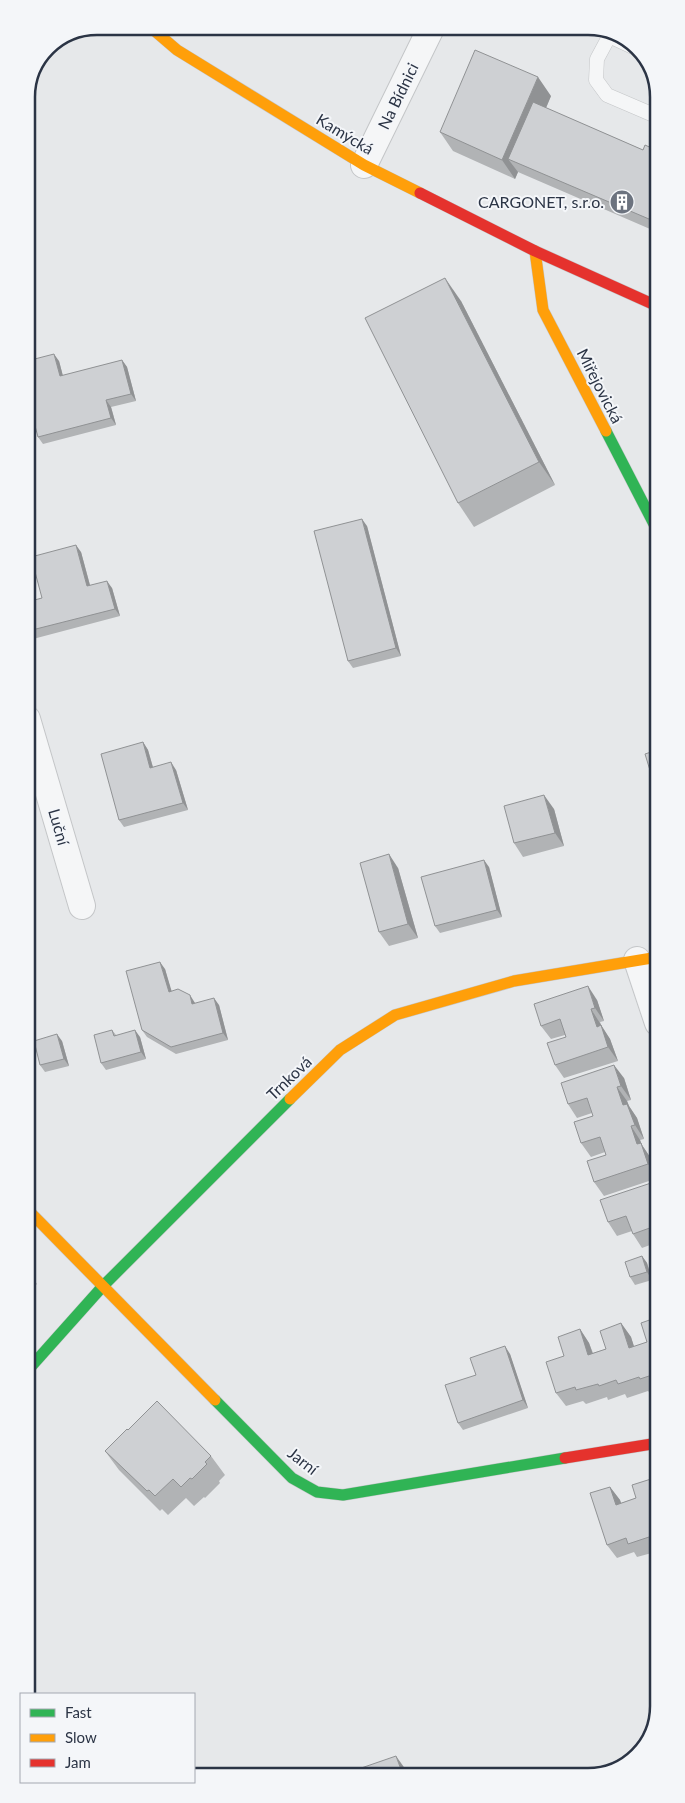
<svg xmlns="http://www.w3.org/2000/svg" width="685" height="1803" font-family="Lato,sans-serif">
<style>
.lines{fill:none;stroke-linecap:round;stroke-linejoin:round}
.lane-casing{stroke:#c4c6c8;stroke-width:15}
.street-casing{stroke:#c4c6c8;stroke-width:28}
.fast-casing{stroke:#c4c6c8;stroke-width:12}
.slow-casing{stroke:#c4c6c8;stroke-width:12}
.jam-casing{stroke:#c4c6c8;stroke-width:12}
.lane{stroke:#f5f6f7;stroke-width:14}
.street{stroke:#f5f6f7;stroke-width:26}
.fast{stroke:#30b455;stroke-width:11}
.slow{stroke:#ff9f0a;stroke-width:11}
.jam{stroke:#e5322d;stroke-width:11}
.wall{fill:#b1b3b5}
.shaded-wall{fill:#909294}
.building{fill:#ced0d3;stroke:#909294}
.labels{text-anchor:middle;stroke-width:4;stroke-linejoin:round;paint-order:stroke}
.street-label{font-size:16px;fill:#2b3445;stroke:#f4f6f9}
.poi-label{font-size:16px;fill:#2b3445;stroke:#f4f6f9;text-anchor:end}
.rim{fill:none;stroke:#2b3445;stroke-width:2.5}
</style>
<rect width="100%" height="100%" fill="#e6e8ea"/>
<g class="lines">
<defs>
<g id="lane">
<path d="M611 33 597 59 596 80 607 95 656 116"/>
<path d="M609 36 637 49"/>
</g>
<g id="street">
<path d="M364 165 432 26"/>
<path d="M27 719 82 906"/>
<path d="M637 960 658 1023"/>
</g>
<g id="fast">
<path d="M606 431 657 530"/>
<path d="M28 1370 103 1286 290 1099"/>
<path d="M215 1400 292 1478 317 1492 343 1495 565 1458"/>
</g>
<g id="slow">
<path d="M149 26 177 50 364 165 420 193"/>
<path d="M535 251 543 310 606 431"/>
<path d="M290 1099 340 1050 395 1015 514 981 658 957"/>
<path d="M28 1210 215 1400"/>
</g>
<g id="jam">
<path d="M420 193 535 251 657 306"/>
<path d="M565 1458 658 1443"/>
</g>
</defs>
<!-- lane casing -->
<use href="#lane" class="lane-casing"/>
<!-- street casing -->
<use href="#street" class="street-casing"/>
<!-- fast casing -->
<use href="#fast" class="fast-casing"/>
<!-- slow casing -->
<use href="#slow" class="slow-casing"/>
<!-- jam casing -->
<use href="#jam" class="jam-casing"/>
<!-- lane -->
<use href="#lane" class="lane"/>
<!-- street -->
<use href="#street" class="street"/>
<!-- fast -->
<use href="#fast" class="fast"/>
<!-- slow -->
<use href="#slow" class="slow"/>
<!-- jam -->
<use href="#jam" class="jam"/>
</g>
<!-- wall -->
<g class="wall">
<path d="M207 26H235L212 33Z"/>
<path d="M520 26H543L539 36Z"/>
<path d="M551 96 546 108 643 150H656L657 232 518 172 515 179 453 151 440 132Z"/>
<path d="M461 301 555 485 474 527 458 503Z"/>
<path d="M122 360 127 367 136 401 111 407 116 425 43 444 38 437 59 361 63 376Z"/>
<path d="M367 526 401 656 353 668 348 661Z"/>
<path d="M81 552 90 585 112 588 120 616 33 639 28 631 42 598Z"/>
<path d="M143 742 148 750 153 767 176 770 188 810 124 827 119 820Z"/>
<path d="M554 809 564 846 523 857 514 843Z"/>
<path d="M489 867 502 917 440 933 435 926Z"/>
<path d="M398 868 418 938 389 946 379 932Z"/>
<path d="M165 969 171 991 195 1003V1004L219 1005 228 1040 176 1054 147 1037 142 1030Z"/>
<path d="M597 1000 604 1021 600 1022 602 1027 610 1039 618 1061 564 1078 555 1065 566 1037 565 1035 551 1039 541 1026Z"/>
<path d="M112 1030 116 1035 140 1037 146 1059 106 1070 101 1063Z"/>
<path d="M62 1041 69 1066 45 1072 40 1065Z"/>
<path d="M624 1078 631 1100 627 1101 629 1106 637 1118 644 1139 640 1140 642 1145 650 1157 658 1178 604 1196 594 1182 606 1155 605 1152 591 1157 581 1143 593 1116 592 1113 577 1118 568 1104Z"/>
<path d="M654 1182 658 1188V1242L642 1248 633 1234 632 1231 617 1236 608 1222Z"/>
<path d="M642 1256 647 1263 652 1280 635 1285 630 1277Z"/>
<path d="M28 1271 37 1284 28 1292Z"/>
<path d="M658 1317V1390L650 1393 648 1391 627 1398 625 1394 608 1400 607 1397 586 1404 583 1401 566 1406 556 1393 564 1356 580 1329 589 1343 593 1353 606 1349 621 1323 631 1337 634 1347 647 1342Z"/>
<path d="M510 1354 528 1408 463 1430 458 1423 476 1375Z"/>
<path d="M128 1430 211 1456 225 1475 219 1481 220 1483 205 1498 204 1497 194 1506 186 1498 168 1515 162 1509 160 1511 119 1470 105 1451Z"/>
<path d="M610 1487 620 1500 621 1503 636 1498 658 1489 659 1551 637 1557 634 1552 617 1558 607 1545Z"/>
</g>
<!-- shaded-wall -->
<g class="shaded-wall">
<path d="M532 26H543L539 36Z"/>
<path d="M538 77 551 96 522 164 508 159 518 172 515 179 502 160Z"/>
<path d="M445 278 461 301 555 485 539 462Z"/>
<path d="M54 354 59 361 65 384 60 376Z"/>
<path d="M122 360 127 367 136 401 131 394Z"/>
<path d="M106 400 111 407 116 425 111 418Z"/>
<path d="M362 519 367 526 401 656 396 648Z"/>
<path d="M76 545 81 552 92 593 87 586Z"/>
<path d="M107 581 112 588 120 616 115 609Z"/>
<path d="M143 742 148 750 155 775 150 768Z"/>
<path d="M171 762 176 770 188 810 183 803Z"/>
<path d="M544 795 554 809 564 846 555 833Z"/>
<path d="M389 854 398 868 418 938 408 924Z"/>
<path d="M484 860 489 867 502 917 497 910Z"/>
<path d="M160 962 165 969 174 999 169 992Z"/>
<path d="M588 986 597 1000 604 1021 595 1008Z"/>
<path d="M190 995 195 1003 197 1012 192 1004Z"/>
<path d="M214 998 219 1005 228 1040 223 1033Z"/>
<path d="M591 1009 610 1039 618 1061 608 1047 597 1027Z"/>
<path d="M135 1030 140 1037 146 1059 141 1052Z"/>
<path d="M57 1034 62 1041 69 1066 64 1059Z"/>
<path d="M614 1065 624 1078 631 1100 621 1086Z"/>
<path d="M617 1087 627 1101 629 1106 637 1118 644 1139 635 1125 623 1105Z"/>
<path d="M631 1126 640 1140 642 1145 650 1157 658 1178 648 1164 637 1144Z"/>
<path d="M642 1256 647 1263 652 1280 647 1272Z"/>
<path d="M621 1323 631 1337 639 1362 629 1348Z"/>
<path d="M580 1329 589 1343 598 1369 588 1355Z"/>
<path d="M505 1346 510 1354 528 1408 523 1400Z"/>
<path d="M651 1479 658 1489V1499L657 1497Z"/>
<path d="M610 1487 620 1500 626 1518 616 1505Z"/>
<path d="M396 1756 406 1770 408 1775H403Z"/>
<path d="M531 1768 535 1775H532Z"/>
</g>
<!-- building -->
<g class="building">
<path d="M475 50 538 77 502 160 440 132Z"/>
<path d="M533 102 643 150 645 145 656 150V222L508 159Z"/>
<path d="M445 278 539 462 458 503 365 318Z"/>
<path d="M54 354 60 376 122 360 131 394 106 400 111 418 38 437 27 396V361Z"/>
<path d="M362 519 396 648 348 661 314 531Z"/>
<path d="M76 545 87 586 107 581 115 609 28 631 27 627V602L42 598 31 557Z"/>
<path d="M143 742 150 768 171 762 183 803 119 820 101 754Z"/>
<path d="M657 750V793L645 754Z"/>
<path d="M544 795 555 833 514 843 504 806Z"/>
<path d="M389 854 408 924 379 932 360 863Z"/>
<path d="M484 860 497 910 435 926 421 877Z"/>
<path d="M160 962 169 992 178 989 190 995 192 1004 214 998 223 1033 171 1047 142 1030 126 971Z"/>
<path d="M588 986 595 1008 591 1009 597 1027 601 1025 608 1047 555 1065 547 1043 566 1037 560 1019 541 1026 534 1004Z"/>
<path d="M112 1030 114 1036 135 1030 141 1052 101 1063 94 1035Z"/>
<path d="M57 1034 64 1059 40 1065 34 1041Z"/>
<path d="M614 1065 621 1086 617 1087 623 1105 627 1104 635 1125 631 1126 637 1144 641 1143 648 1164 594 1182 587 1161 606 1155 600 1137 581 1143 574 1122 593 1116 587 1098 568 1104 561 1083Z"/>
<path d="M654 1182 658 1194V1205H657L658 1207V1225L633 1234 626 1216 608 1222 600 1200Z"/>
<path d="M642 1256 647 1272 630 1277 625 1262Z"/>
<path d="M658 1317V1375V1373L640 1379 639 1377 618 1384 616 1380 599 1386 598 1384 576 1390 575 1387 556 1393 546 1362 564 1356 558 1337 580 1329 588 1355 606 1349 600 1331 621 1323 629 1348 647 1342 641 1323Z"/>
<path d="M505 1346 523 1400 458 1423 445 1385 476 1375 470 1358Z"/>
<path d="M157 1401 211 1456 205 1462 207 1464 192 1479 190 1478 181 1487 173 1479 155 1496 149 1490 147 1491 105 1451 127 1429 128 1430Z"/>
<path d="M651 1479 657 1497H658V1534L628 1544 626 1538 607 1545 590 1493 610 1487 616 1505 636 1498 632 1485Z"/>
<path d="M396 1756 403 1775H341Z"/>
<path d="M501 1768V1773L531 1768 532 1775H457Z"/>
<path d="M321 1769 324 1776H302Z"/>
</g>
<!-- icons -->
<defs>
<symbol id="building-disc" viewBox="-11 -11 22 22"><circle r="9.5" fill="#6c737f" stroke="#f4f6f9"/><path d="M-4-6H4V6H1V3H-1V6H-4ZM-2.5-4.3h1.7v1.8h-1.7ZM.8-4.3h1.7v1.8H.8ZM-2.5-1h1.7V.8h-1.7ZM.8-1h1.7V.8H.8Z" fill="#fff"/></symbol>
</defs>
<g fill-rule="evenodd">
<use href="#building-disc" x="608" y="188" width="28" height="28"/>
</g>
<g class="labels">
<!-- street labels -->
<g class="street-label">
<text transform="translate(398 96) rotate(-64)" y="6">Na Bídnici</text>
<text transform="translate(345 134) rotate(31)" y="6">Kamýcká</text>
<text transform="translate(600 386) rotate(63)" y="6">Miřejovická</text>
<text transform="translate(59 827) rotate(74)" y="6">Luční</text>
<text transform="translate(289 1078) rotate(-44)" y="6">Trnková</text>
<text transform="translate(303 1461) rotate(38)" y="6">Jarní</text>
</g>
<!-- poi labels -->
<g class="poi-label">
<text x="604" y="208">CARGONET, s.r.o.</text>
</g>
</g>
<!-- crop -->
<path d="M0 0H685V1803H0ZM97 35H588A62 62 0 0 1 650 97V1706A62 62 0 0 1 588 1768H97A62 62 0 0 1 35 1706V97A62 62 0 0 1 97 35Z" fill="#f4f6f9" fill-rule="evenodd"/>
<path class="rim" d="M97 35H588A62 62 0 0 1 650 97V1706A62 62 0 0 1 588 1768H97A62 62 0 0 1 35 1706V97A62 62 0 0 1 97 35Z"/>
<!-- legend -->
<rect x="20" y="1693" width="175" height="90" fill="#f4f6f9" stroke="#a4a8b1"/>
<rect x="30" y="1709" width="25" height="8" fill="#30b455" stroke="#a4a8b1"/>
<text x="65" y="1718" font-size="15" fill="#2b3445">Fast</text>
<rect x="30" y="1734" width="25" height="8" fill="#ff9f0a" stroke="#a4a8b1"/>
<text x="65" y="1743" font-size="15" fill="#2b3445">Slow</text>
<rect x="30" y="1759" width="25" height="8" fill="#e5322d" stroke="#a4a8b1"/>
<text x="65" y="1768" font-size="15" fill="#2b3445">Jam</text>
</svg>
